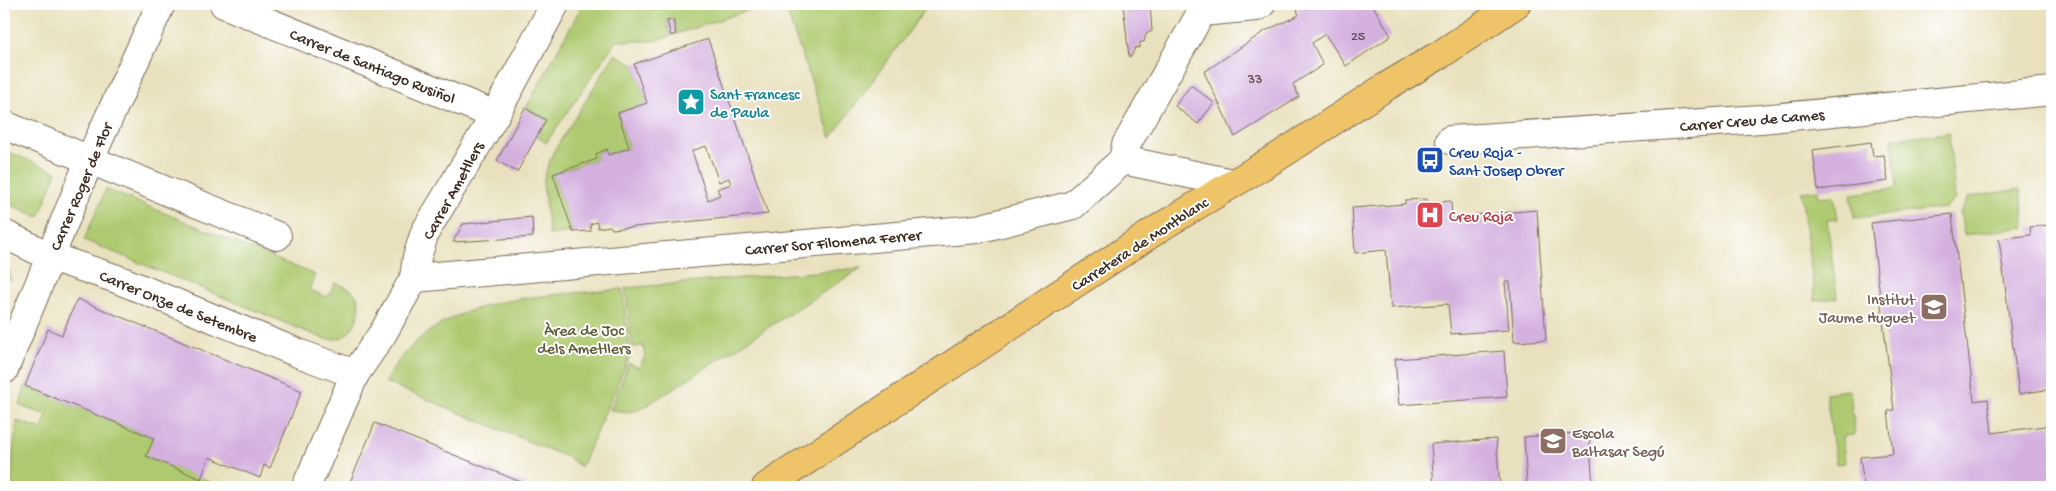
<svg xmlns="http://www.w3.org/2000/svg" width="2056" height="491" font-family="'Gochi Hand',sans-serif">
<style>
.green{fill:#aeca70;stroke:#747a47}
.building{fill:#d4b0df;fill-rule:evenodd}
.lines{fill:none;stroke-linecap:round;stroke-linejoin:round}
.minor-casing{stroke:#786a56;stroke-width:30}
.major-casing{stroke:#786a56;stroke-width:30}
.minor{stroke:#fff;stroke-width:28}
.major{stroke:#efc469;stroke-width:28}
.labels{text-anchor:middle;stroke-width:4;stroke-linejoin:round;paint-order:stroke}
.number-label{font-size:14px;fill:#614c4e}
.street-label{font-size:16px;fill:#3b2a1e;stroke:#fff}
.culture-label{font-size:16px;fill:#0d838f;stroke:#fff;text-anchor:start}
.transit-label{font-size:16px;fill:#164399;stroke:#fff;text-anchor:start}
.health-label{font-size:16px;fill:#be3a42;stroke:#fff;text-anchor:start}
.education-label{font-size:16px;fill:#785e54;stroke:#fff;text-anchor:end}
.park-label{font-size:16px;fill:#5e5a37;stroke:#fff}
</style>
<rect width="100%" height="100%" fill="#fff"/>
<filter id="ink" filterUnits="userSpaceOnUse"><feTurbulence type="fractalNoise" baseFrequency=".02" numOctaves="2"/><feDisplacementMap in="SourceGraphic" scale="10" xChannelSelector="R" yChannelSelector="G"/><feConvolveMatrix kernelMatrix="1 2 1 2 8 2 1 2 1" color-interpolation-filters="sRGB"/></filter>
<filter id="wash" filterUnits="userSpaceOnUse"><feTurbulence type="fractalNoise" baseFrequency=".0096" numOctaves="4" result="noise"/><feDisplacementMap in="SourceGraphic" scale="20" xChannelSelector="R" yChannelSelector="G"/><feGaussianBlur stdDeviation="1.12" result="paint"/><feColorMatrix in="noise" values="0 0 0 0 0 0 0 0 0 0 0 0 0 0 0 0 0 1.4 0 .05"/><feComposite in="paint" operator="in"/></filter>
<g filter="url(#wash)">
<rect width="100%" height="100%" fill="#e9e1be"/>
<!-- green -->
<g class="green">
<path d="M583 4H767L676 34 673 19 667 21 671 36 654 41H616L546 143 537 136 546 120 526 108Z"/>
<path d="M784 4H929L831 138Z"/>
<path d="M615 54 634 64 647 103 618 113 629 148 608 155 606 149 596 154 597 159 553 174 573 232 549 235 543 184 545 173 554 151Z"/>
<path d="M1949 133 1955 199 1946 208 1854 218 1851 194 1897 188 1892 138Z"/>
<path d="M4 150 57 172 39 217 4 202Z"/>
<path d="M106 189 315 275 309 290 328 297 335 283C342 286 350 287 355 294 365 307 356 330 342 337 336 340 329 340 322 338L84 240Z"/>
<path d="M2020 189 2025 227 1964 235 1960 212 1969 197Z"/>
<path d="M1818 190 1819 197 1834 196 1838 219 1827 220 1837 298 1815 301 1801 192Z"/>
<path d="M4 263 10 272 11 281 4 278Z"/>
<path d="M861 268 641 409 630 412 610 410 629 363 639 368 645 356 643 346 633 347 625 288Z"/>
<path d="M622 289 631 353 581 467 569 458 385 382C434 292 534 298 622 289Z"/>
<path d="M25 386 154 438 147 456 222 487H12L13 453 17 421 42 429 47 415 20 406Z"/>
<path d="M1848 390 1850 392 1855 435 1842 436 1845 463 1836 464 1826 393Z"/>
</g>
<g id="blocks">
<!-- building -->
<g class="building">
<path d="M1123 4H1150L1152 31 1146 34 1144 42H1140V47L1135 48 1131 57H1129Z"/>
<path d="M1307 4H1372L1391 36 1346 66 1325 34 1312 43 1323 65 1293 84 1299 97 1235 137 1204 72 1265 31 1299 15 1297 10Z"/>
<path d="M673 19 676 34 671 36 667 21Z"/>
<path d="M708 39 768 214 612 229 610 226 598 228 597 222 590 224 591 231 573 232 553 174 597 159 596 154 607 149 608 155 629 148 618 113 647 103 634 64ZM706 146 719 182 729 178 731 184 717 189 720 195 708 200 692 151Z"/>
<path d="M1191 85 1214 103 1198 124 1175 106Z"/>
<path d="M525 108 546 120 517 172 497 161Z"/>
<path d="M1871 142 1873 156 1884 155 1888 181 1818 190 1813 150Z"/>
<path d="M1427 199V203L1451 201 1452 217 1537 210 1546 340 1514 342 1510 282H1505L1509 330 1451 334 1448 304 1391 308 1386 250 1355 253 1352 208 1405 204V200Z"/>
<path d="M1952 214 1974 401 1988 399 1992 433 2052 425V487H1864L1860 457 1893 454 1888 411 1894 410 1871 223Z"/>
<path d="M532 217 533 237 453 242 463 224Z"/>
<path d="M2049 225 2050 232H2052V389L2019 394 1999 239 2031 235 2030 227Z"/>
<path d="M77 299 302 391 270 468 264 465 260 478 209 457 201 479 146 456 154 438 25 386 48 329 62 335Z"/>
<path d="M1504 351 1507 397 1399 405 1395 359Z"/>
<path d="M375 423 526 484 524 487H348Z"/>
<path d="M1589 432 1593 487H1527L1524 437Z"/>
<path d="M1496 439 1500 487H1434L1431 444Z"/>
</g>
</g>
</g>
<g filter="url(#ink)">
<use href="#blocks" fill-opacity="0" stroke="#786a56" stroke-width="1"/>
<g class="lines">
<defs>
<g id="minor">
<path d="M224 4 495 115"/>
<path d="M1201 12 1256 7 1261 4"/>
<path d="M4 125 277 236"/>
<path d="M1450 140 1761 119 2052 91"/>
<path d="M1123 160 1126 145 1206 4"/>
<path d="M1123 160 1232 183"/>
<path d="M4 234 51 257 117 279 298 353 355 374"/>
<path d="M414 278 977 229 1073 205 1123 160"/>
<path d="M4 370 90 159 161 4"/>
<path d="M306 487 355 374 383 333 414 278 417 257 425 232 495 115 555 4"/>
</g>
<path id="major" d="M766 487 1164 225 1279 156 1387 86 1441 54 1516 4"/>
</defs>
<!-- minor casing -->
<use href="#minor" class="minor-casing"/>
<!-- major casing -->
<use href="#major" class="major-casing"/>
<!-- minor -->
<use href="#minor" class="minor"/>
<!-- major -->
<use href="#major" class="major"/>
</g>
</g>
<!-- icons -->
<defs>
<symbol id="sight-square" viewBox="-11 -11 22 22"><rect x="-9" y="-9" width="18" height="18" rx="4" fill="#0f9aa8" stroke="#fff"/><path d="M0-6L1.8-2.2L6-1.7L2.9 1.2L3.7 5.4L0 3.3L-3.7 5.4L-2.9 1.2L-6-1.7L-1.8-2.2Z" fill="#fff"/></symbol>
<symbol id="bus-square" viewBox="-11 -11 22 22"><rect x="-9" y="-9" width="18" height="18" rx="4" fill="#1a4fb4" stroke="#fff"/><path d="M-5-6H5V4H4V6H2V4H-2V6H-4V4H-5ZM-3.5-4V0h7V-4ZM-3.5 1.2v1.5H-2V1.2ZM2 1.2v1.5H3.5V1.2Z" fill="#fff"/></symbol>
<symbol id="hospital-square" viewBox="-11 -11 22 22"><rect x="-9" y="-9" width="18" height="18" rx="4" fill="#e0444e" stroke="#fff"/><path d="M-5-5h3v3.5h4V-5h3V5h-3V1.5h-4V5h-3Z" fill="#fff"/></symbol>
<symbol id="school-square" viewBox="-11 -11 22 22"><rect x="-9" y="-9" width="18" height="18" rx="4" fill="#8d6e63" stroke="#fff"/><path d="M0-5L7-2L0 1L-7-2ZM-4 1L0 2.5L4 1V4Q0 6-4 4Z" fill="#fff"/></symbol>
</defs>
<g fill-rule="evenodd">
<use href="#sight-square" x="675" y="86" width="32" height="32"/>
<use href="#bus-square" x="1414" y="144" width="32" height="32"/>
<use href="#hospital-square" x="1414" y="199" width="32" height="32"/>
<use href="#school-square" x="1918" y="291" width="32" height="32"/>
<use href="#school-square" x="1537" y="425" width="32" height="32"/>
</g>
<g class="labels">
<!-- number labels -->
<g class="number-label">
<text x="1358" y="40">25</text>
<text x="1255" y="83">33</text>
</g>
<!-- street labels -->
<g class="street-label">
<text transform="translate(373 65) rotate(22)" y="6">Carrer de Santiago Rusiñol</text>
<text transform="translate(1752 119) rotate(-5)" y="6">Carrer Creu de Cames</text>
<text transform="translate(80 186) rotate(-67)" y="6">Carrer Roger de Flor</text>
<text transform="translate(452 190) rotate(-61)" y="6">Carrer Ametllers</text>
<text transform="translate(833 241) rotate(-5)" y="6">Carrer Sor Filomena Ferrer</text>
<text transform="translate(1139 243) rotate(-33)" y="6">Carretera de Montblanc</text>
<text transform="translate(179 305) rotate(22)" y="6">Carrer Onze de Setembre</text>
</g>
<!-- culture labels -->
<g class="culture-label">
<text x="710" y="99">Sant Francesc<tspan x="710" dy="18">de Paula</tspan></text>
</g>
<!-- transit labels -->
<g class="transit-label">
<text x="1449" y="157">Creu Roja -<tspan x="1449" dy="18">Sant Josep Obrer</tspan></text>
</g>
<!-- health labels -->
<g class="health-label">
<text x="1449" y="221">Creu Roja</text>
</g>
<!-- education labels -->
<g class="education-label">
<text x="1915" y="304">Institut<tspan x="1915" dy="18">Jaume Huguet</tspan></text>
<text x="1572" y="438" text-anchor="start">Escola<tspan x="1572" dy="18">Baltasar Segú</tspan></text>
</g>
<!-- park labels -->
<g class="park-label">
<text x="584" y="335">Àrea de Joc<tspan x="584" dy="18">dels Ametllers</tspan></text>
</g>
</g>
<!-- margin -->
<rect width="2056" height="491" fill="none" stroke="#fff" stroke-width="20"/>
</svg>
